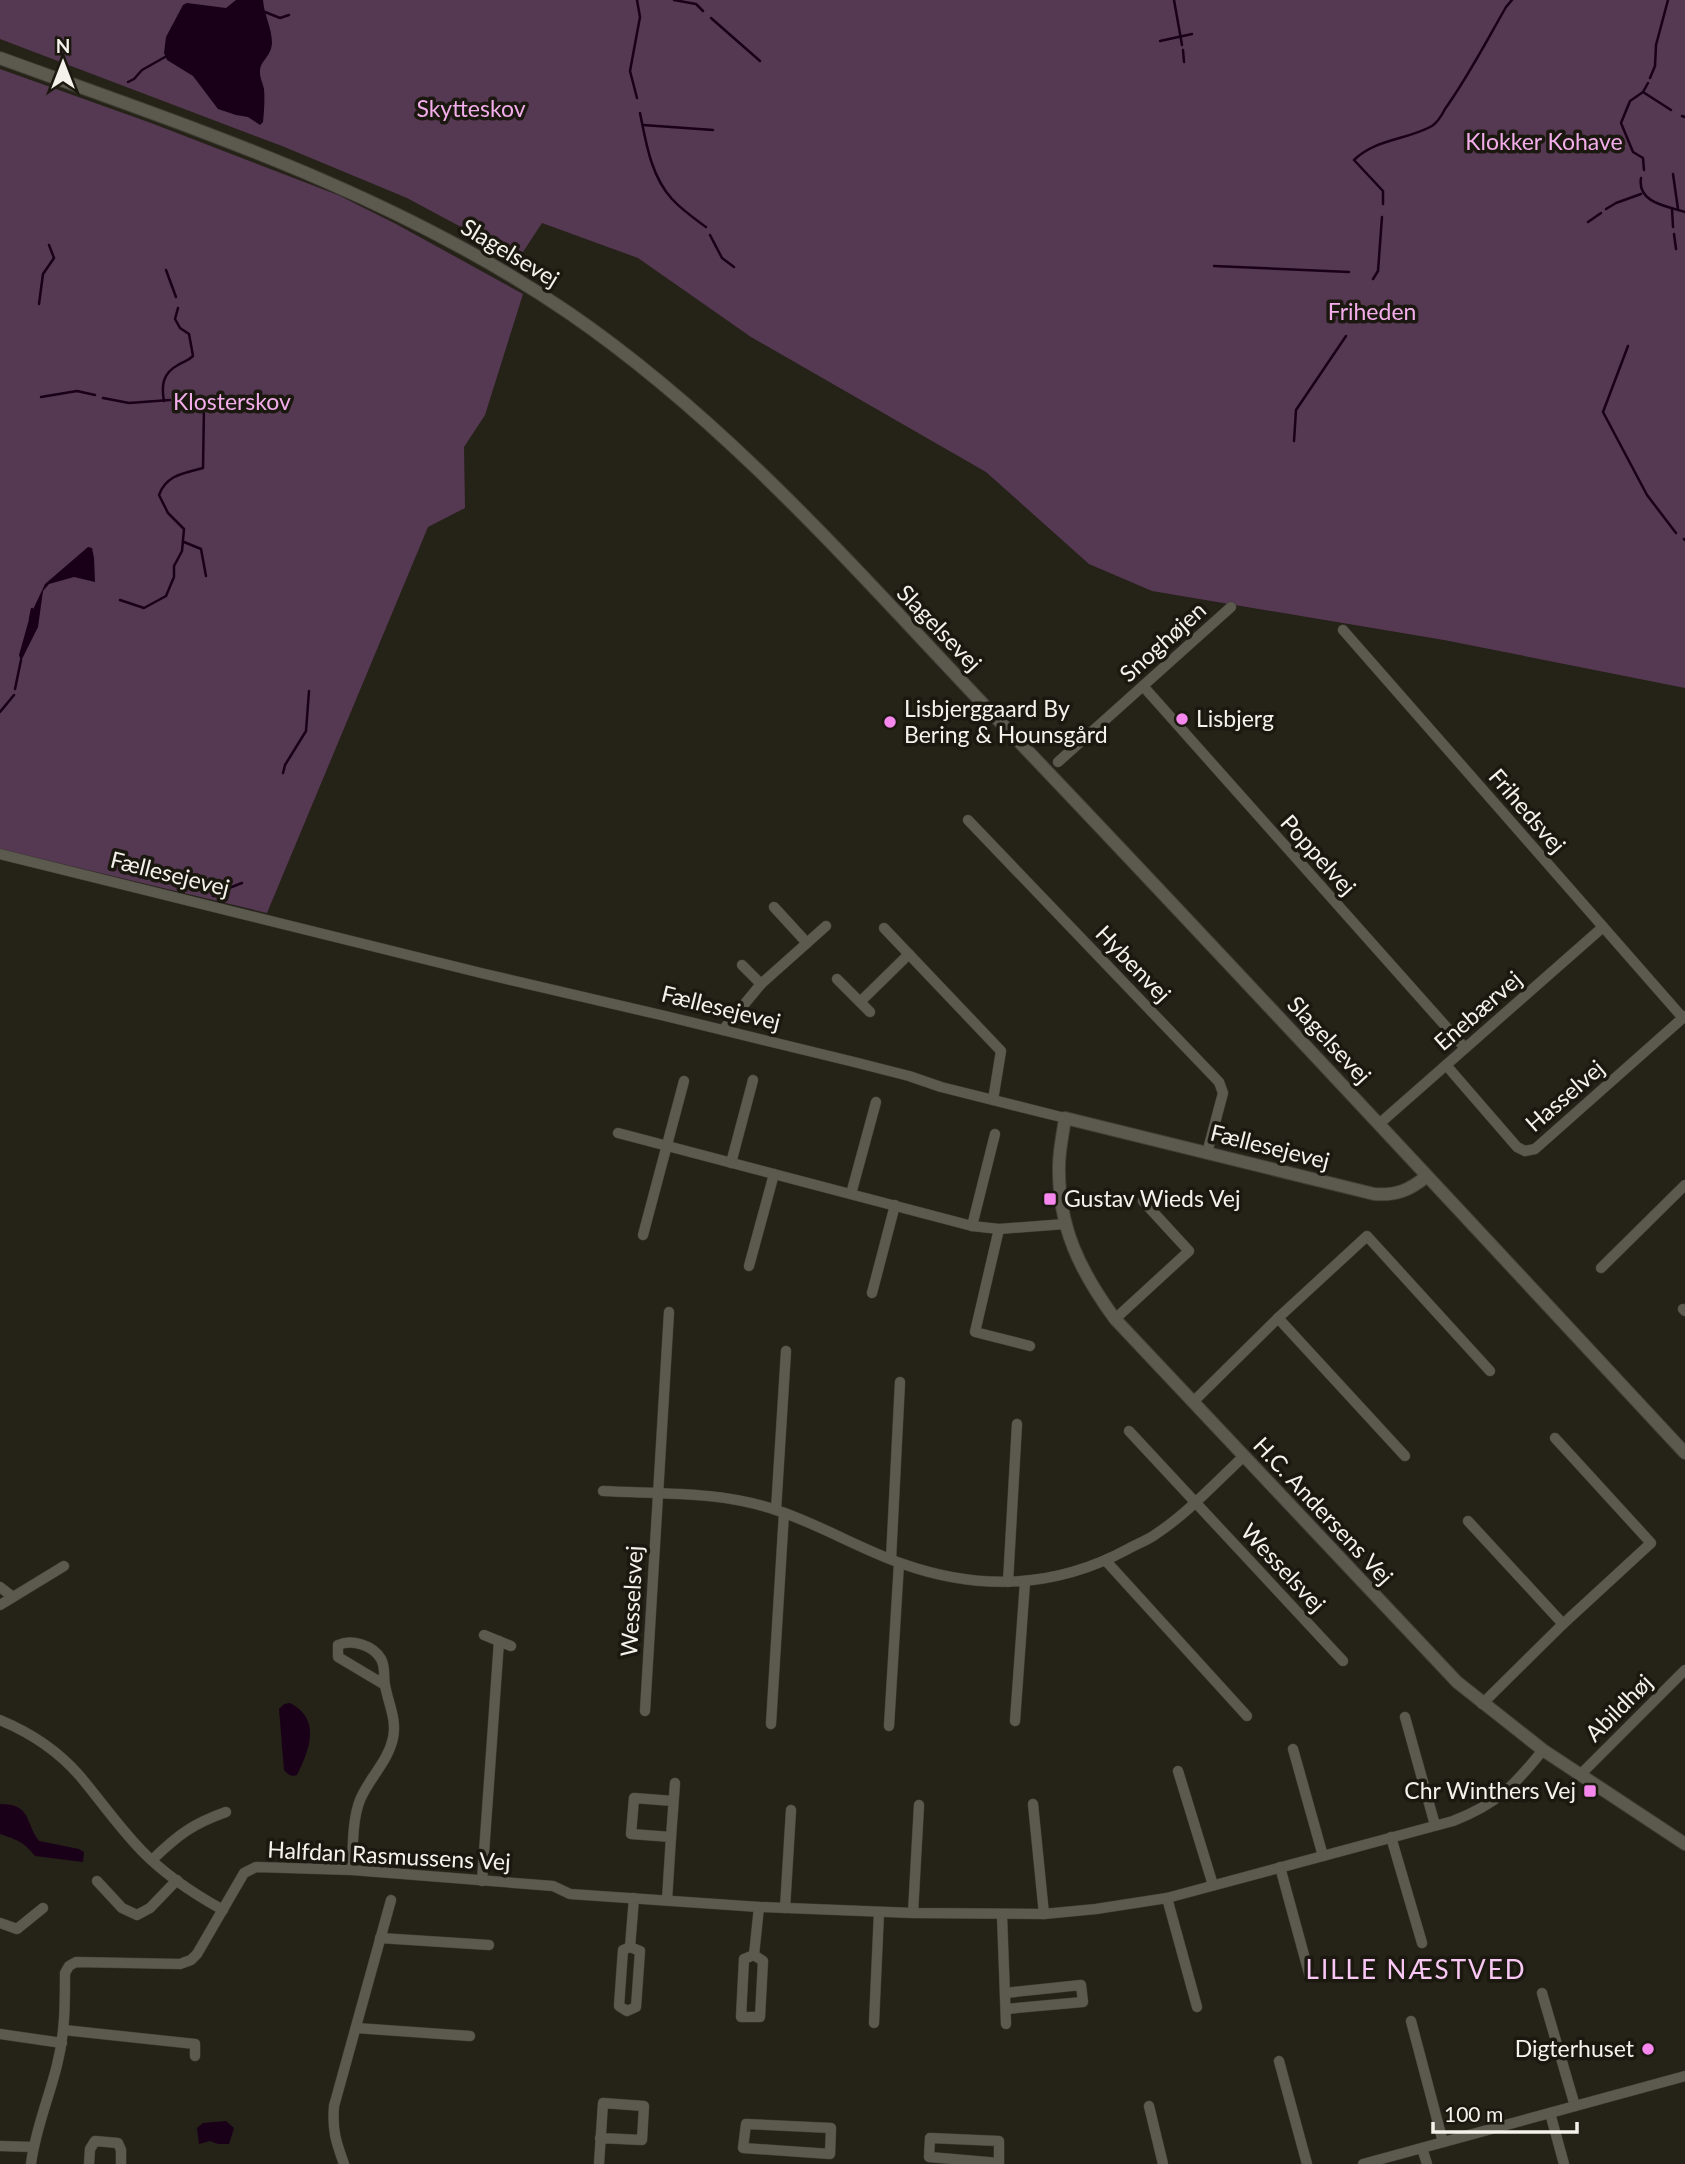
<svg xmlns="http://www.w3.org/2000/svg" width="1685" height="2164" font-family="Lato,sans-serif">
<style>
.green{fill:#553852}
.water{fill:#190018}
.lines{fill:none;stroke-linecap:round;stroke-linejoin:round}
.stream{stroke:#190018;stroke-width:2.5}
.minor-casing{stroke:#413e37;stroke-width:11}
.tertiary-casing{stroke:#413e37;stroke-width:14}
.minor{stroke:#5c594e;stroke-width:10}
.tertiary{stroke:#5c594e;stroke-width:12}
.poi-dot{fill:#f688ed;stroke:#1b180f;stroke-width:2.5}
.labels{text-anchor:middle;stroke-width:7;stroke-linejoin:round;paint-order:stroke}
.park-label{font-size:23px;fill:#f2adea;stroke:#1b180f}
.street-label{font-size:23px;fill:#f5f2ec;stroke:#1b180f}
.poi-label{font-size:23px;fill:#f5f2ec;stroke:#1b180f;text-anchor:start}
.quarter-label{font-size:26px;letter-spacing:2px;fill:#f9c7f3;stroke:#1b180f}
</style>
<rect width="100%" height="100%" fill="#252218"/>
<!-- green -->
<g class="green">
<path d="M0 0H1685V688L1444 640 1152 591 1089 564 986 472 751 337 638 258 542 223 519 258 407 198 282 146 0 39Z"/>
<path d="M0 69 151 123 338 195 396 224 523 294 485 415 464 447 465 508 428 527 267 913 0 849Z"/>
</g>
<!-- water -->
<g class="water">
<path d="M236 0H263C264 15 272 28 272 43 271 58 259 61 260 73 260 78 263 84 264 89 265 99 264 112 263 122L260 125 248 117 236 115 218 109 193 76 167 60 164 53 166 37 183 5 187 3 226 8Z"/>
<path d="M88 547 92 548 94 558 95 582 74 577 49 584 43 591 38 627 21 661 19 655 30 616 45 584Z"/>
<path d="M290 1703C322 1719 309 1751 297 1775 290 1777 288 1774 284 1770L279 1709 284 1704Z"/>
<path d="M0 1804C32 1804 25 1823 39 1841L79 1849 84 1852 83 1862 35 1856C23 1841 17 1840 0 1834Z"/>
<path d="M226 2121 234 2128 229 2144H218L210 2141 199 2144 197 2128 203 2123Z"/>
</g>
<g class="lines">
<!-- stream -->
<g class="stream">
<path d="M674 0 696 4 703 11"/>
<path d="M1174 0 1182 45"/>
<path d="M265 12 280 18 289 15"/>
<path d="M711 18 760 61"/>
<path d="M1160 41 1192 34"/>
<path d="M1183 50 1184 62"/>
<path d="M1650 78 1655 66 1656 45 1668 0"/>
<path d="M128 82 134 79 142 70 165 57"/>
<path d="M1643 92 1648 83"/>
<path d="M637 98 630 71 640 17 637 0"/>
<path d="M640 113C646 143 651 176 672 199 682 210 695 219 706 227"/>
<path d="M1682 116 1685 117"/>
<path d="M643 125 713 130"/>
<path d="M1644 170 1643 158 1633 152 1621 123 1630 101 1643 92 1671 110"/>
<path d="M1673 174 1678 209"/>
<path d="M1641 178C1637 203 1667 206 1685 212"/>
<path d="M1383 204V191L1354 160C1375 139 1407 140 1432 126 1438 122 1442 115 1445 109 1468 77 1486 42 1506 7L1512 0"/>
<path d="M1606 209 1616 203 1641 194"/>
<path d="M1672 209 1673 227"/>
<path d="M1588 222 1601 213"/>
<path d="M1674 234 1676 249"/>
<path d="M710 235 722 258 734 267"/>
<path d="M1214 266 1349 272"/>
<path d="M166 270 176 297"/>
<path d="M1373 279 1378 271 1382 217"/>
<path d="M39 304 43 274 54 258 49 245"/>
<path d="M1628 346 1603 412 1647 495 1676 533"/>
<path d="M41 397 77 391 95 395"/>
<path d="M103 398 129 403 170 400"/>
<path d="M164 401C161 385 163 373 178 365 184 361 188 361 193 356L189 334 180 328 175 319 178 308"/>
<path d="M1294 441 1296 410 1346 336"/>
<path d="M1684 539 1685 540"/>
<path d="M184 542 201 549 206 576"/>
<path d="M120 600 144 608 166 596 174 577V566L182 551 184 529 168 513 159 495C166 475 184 473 203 468L204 406 178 400"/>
<path d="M30 619 32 609"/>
<path d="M15 689 21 660"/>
<path d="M0 712 14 695"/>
<path d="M283 773 285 765 306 731 309 691"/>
<path d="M213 896 216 893 242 883"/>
</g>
<defs>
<g id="minor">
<path d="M1343 630 1683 1018"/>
<path d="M1143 686 1465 1048"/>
<path d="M1058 762 1231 607"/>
<path d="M968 820 1219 1082 1223 1093 1207 1153"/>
<path d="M0 854 481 973 661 1015 854 1062 909 1076 941 1087 1065 1118"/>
<path d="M774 907 807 943"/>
<path d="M884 928 1001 1051 993 1100"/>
<path d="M742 965 761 984"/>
<path d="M837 979 870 1012"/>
<path d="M860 1002 909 954"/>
<path d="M723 1030 761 984 826 926"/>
<path d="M1446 1065 1517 1147 1525 1151 1535 1149 1685 1016"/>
<path d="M1379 1124 1603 927"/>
<path d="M618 1133 972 1226 999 1229 1065 1224"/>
<path d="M731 1163 753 1080"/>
<path d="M851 1194 876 1102"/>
<path d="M972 1226 995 1134"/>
<path d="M999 1229 975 1332 1030 1346"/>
<path d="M643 1235 684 1081"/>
<path d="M749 1266 774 1174"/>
<path d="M1601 1268 1685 1185"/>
<path d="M872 1293 895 1205"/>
<path d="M1683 1309 1685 1311"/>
<path d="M1278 1318 1405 1456"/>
<path d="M1115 1319 1189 1251 1143 1201"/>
<path d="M1193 1402 1278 1318 1367 1236 1490 1371"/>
<path d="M1129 1431 1343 1661"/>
<path d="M603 1491C661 1494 720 1491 776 1510 819 1524 860 1549 903 1564 980 1591 1056 1588 1128 1549 1137 1544 1148 1540 1156 1534 1188 1513 1215 1483 1243 1457"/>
<path d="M776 1510 786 1351"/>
<path d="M1468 1521 1563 1624"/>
<path d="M891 1559 900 1382"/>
<path d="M1106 1561 1247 1716"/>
<path d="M1008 1582 1017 1424"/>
<path d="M0 1587 13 1597"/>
<path d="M0 1605 64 1566"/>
<path d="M484 1635 511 1646"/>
<path d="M1482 1704 1563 1624 1651 1543 1555 1438"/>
<path d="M645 1711 669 1312"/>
<path d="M1405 1717 1435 1825"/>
<path d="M0 1720C29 1732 58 1751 79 1775 100 1800 118 1826 141 1850 164 1874 194 1894 223 1910"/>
<path d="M1015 1721 1025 1582"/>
<path d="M771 1724 784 1513"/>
<path d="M889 1726 899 1563"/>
<path d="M1293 1749 1323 1856"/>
<path d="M1178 1771 1213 1885"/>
<path d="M1581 1774 1685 1670"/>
<path d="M1033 1804 1044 1914"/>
<path d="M671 1837 675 1783"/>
<path d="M1391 1837 1422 1943"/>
<path d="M152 1860C178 1835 192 1824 226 1812"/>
<path d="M1280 1867 1310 1977"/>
<path d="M352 1870C353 1848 352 1820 360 1800 369 1778 388 1762 393 1738 397 1719 388 1703 385 1685 383 1676 386 1668 381 1659 373 1645 352 1639 338 1645V1657L385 1685"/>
<path d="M97 1881 122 1908 137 1915 150 1908 177 1880"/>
<path d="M482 1881 499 1641"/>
<path d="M1167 1898 1197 2007"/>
<path d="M667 1900 671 1837 631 1834 634 1798 673 1801"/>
<path d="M785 1908 791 1810"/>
<path d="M913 1913 919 1805"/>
<path d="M1002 1915 1006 2024"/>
<path d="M0 1923 17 1929 43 1908"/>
<path d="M380 1938 489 1945"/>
<path d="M630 1947 640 1951 636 2007 627 2011 619 2006 623 1950 630 1947 634 1898"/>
<path d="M754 1955 763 1961 760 2017H741L744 1959 754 1955 759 1907"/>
<path d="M1005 1993 1081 1985 1083 2002 1006 2009"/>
<path d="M1542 1993 1575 2106"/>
<path d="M1411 2021 1443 2142"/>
<path d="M874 2023 879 1912"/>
<path d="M356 2028 470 2036"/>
<path d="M64 2030 195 2044V2056"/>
<path d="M0 2034 62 2043"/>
<path d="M1279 2061 1307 2164"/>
<path d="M1149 2106 1163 2164"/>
<path d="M1550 2113 1564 2164"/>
<path d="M746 2124 831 2128 830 2154 743 2148Z"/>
<path d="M0 2146 33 2147"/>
<path d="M1422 2148 1427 2164"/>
<path d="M31 2164C35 2130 49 2098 57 2065 65 2034 65 2004 65 1973L69 1966 76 1962 180 1964 191 1960 197 1954 244 1873 256 1867 352 1870 553 1886 570 1894 759 1907 913 1913 1044 1914 1096 1909 1167 1898 1453 1821C1497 1804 1514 1786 1543 1750"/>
<path d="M89 2164 90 2149 95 2141 118 2143 121 2150V2164"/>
<path d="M344 2164C336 2142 332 2130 334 2106L391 1900"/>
<path d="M599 2164 603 2103 644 2106 642 2140 600 2138"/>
<path d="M999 2164V2141L930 2138 929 2157 999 2163"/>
<path d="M1363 2164 1685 2076"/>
</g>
<g id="tertiary">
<path d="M0 58C198 130 393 193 569 313 735 427 867 583 1005 727 1234 967 1459 1210 1685 1453"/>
<path d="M1427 1176C1410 1190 1396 1196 1374 1194L1065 1118C1063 1134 1059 1150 1059 1166 1058 1227 1080 1271 1115 1319L1457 1682 1543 1750 1685 1844"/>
</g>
</defs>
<!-- minor casing -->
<use href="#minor" class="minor-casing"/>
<!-- tertiary casing -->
<use href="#tertiary" class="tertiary-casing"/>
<!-- minor -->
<use href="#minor" class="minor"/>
<!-- tertiary -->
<use href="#tertiary" class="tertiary"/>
</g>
<!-- markers -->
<g class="poi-dot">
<circle cx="1182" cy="719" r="7"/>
<circle cx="890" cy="722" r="7"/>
<rect x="1043" y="1192" width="14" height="14" rx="3.5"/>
<rect x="1583" y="1784" width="14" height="14" rx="3.5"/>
<circle cx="1648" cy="2049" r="7"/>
</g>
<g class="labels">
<!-- park labels -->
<g class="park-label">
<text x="471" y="117">Skytteskov</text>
<text x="1544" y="150">Klokker Kohave</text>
<text x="1372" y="320">Friheden</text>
<text x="232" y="410">Klosterskov</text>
</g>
<!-- street labels -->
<g class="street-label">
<text transform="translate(510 253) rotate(31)" y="8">Slagelsevej</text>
<text transform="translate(939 628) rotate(46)" y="8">Slagelsevej</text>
<text transform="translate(1163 642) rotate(-42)" y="8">Snoghøjen</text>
<text transform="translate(1527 811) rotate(49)" y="8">Frihedsvej</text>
<text transform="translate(1318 855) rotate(48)" y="8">Poppelvej</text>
<text transform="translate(170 874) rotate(14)" y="8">Fællesejevej</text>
<text transform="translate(1133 964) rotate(46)" y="8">Hybenvej</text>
<text transform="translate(721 1008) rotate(14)" y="8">Fællesejevej</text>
<text transform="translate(1478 1011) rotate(-41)" y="8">Enebærvej</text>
<text transform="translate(1329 1040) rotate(47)" y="8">Slagelsevej</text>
<text transform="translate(1565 1096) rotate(-41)" y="8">Hasselvej</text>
<text transform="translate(1270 1147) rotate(14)" y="8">Fællesejevej</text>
<text transform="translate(1323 1511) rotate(47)" y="8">H.C. Andersens Vej</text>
<text transform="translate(1283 1568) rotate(47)" y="8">Wesselsvej</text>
<text transform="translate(632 1601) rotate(-87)" y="8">Wesselsvej</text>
<text transform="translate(1619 1708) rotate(-45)" y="8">Abildhøj</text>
<text transform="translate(389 1856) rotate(3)" y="8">Halfdan Rasmussens Vej</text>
</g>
<!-- poi labels -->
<g class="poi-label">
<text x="904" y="717">Lisbjerggaard By<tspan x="904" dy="26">Bering &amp; Hounsgård</tspan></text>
<text x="1196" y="727">Lisbjerg</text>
<text x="1064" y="1207">Gustav Wieds Vej</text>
<text x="1576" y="1799" text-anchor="end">Chr Winthers Vej</text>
<text x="1634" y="2057" text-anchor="end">Digterhuset</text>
</g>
<!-- quarter labels -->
<g class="quarter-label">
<text x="1416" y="1979">LILLE NÆSTVED</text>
</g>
</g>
<!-- north arrow -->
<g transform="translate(63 63)" stroke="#1b180f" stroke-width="5" paint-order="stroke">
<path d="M0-5L12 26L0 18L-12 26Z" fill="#f5f2ec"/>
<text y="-10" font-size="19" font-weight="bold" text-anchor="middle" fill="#f5f2ec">N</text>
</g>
<!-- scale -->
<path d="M1433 2122v10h144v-10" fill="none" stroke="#f5f2ec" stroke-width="3.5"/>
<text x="1444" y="2122" font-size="21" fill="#f5f2ec" stroke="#1b180f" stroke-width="5" paint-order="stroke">100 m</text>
</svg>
